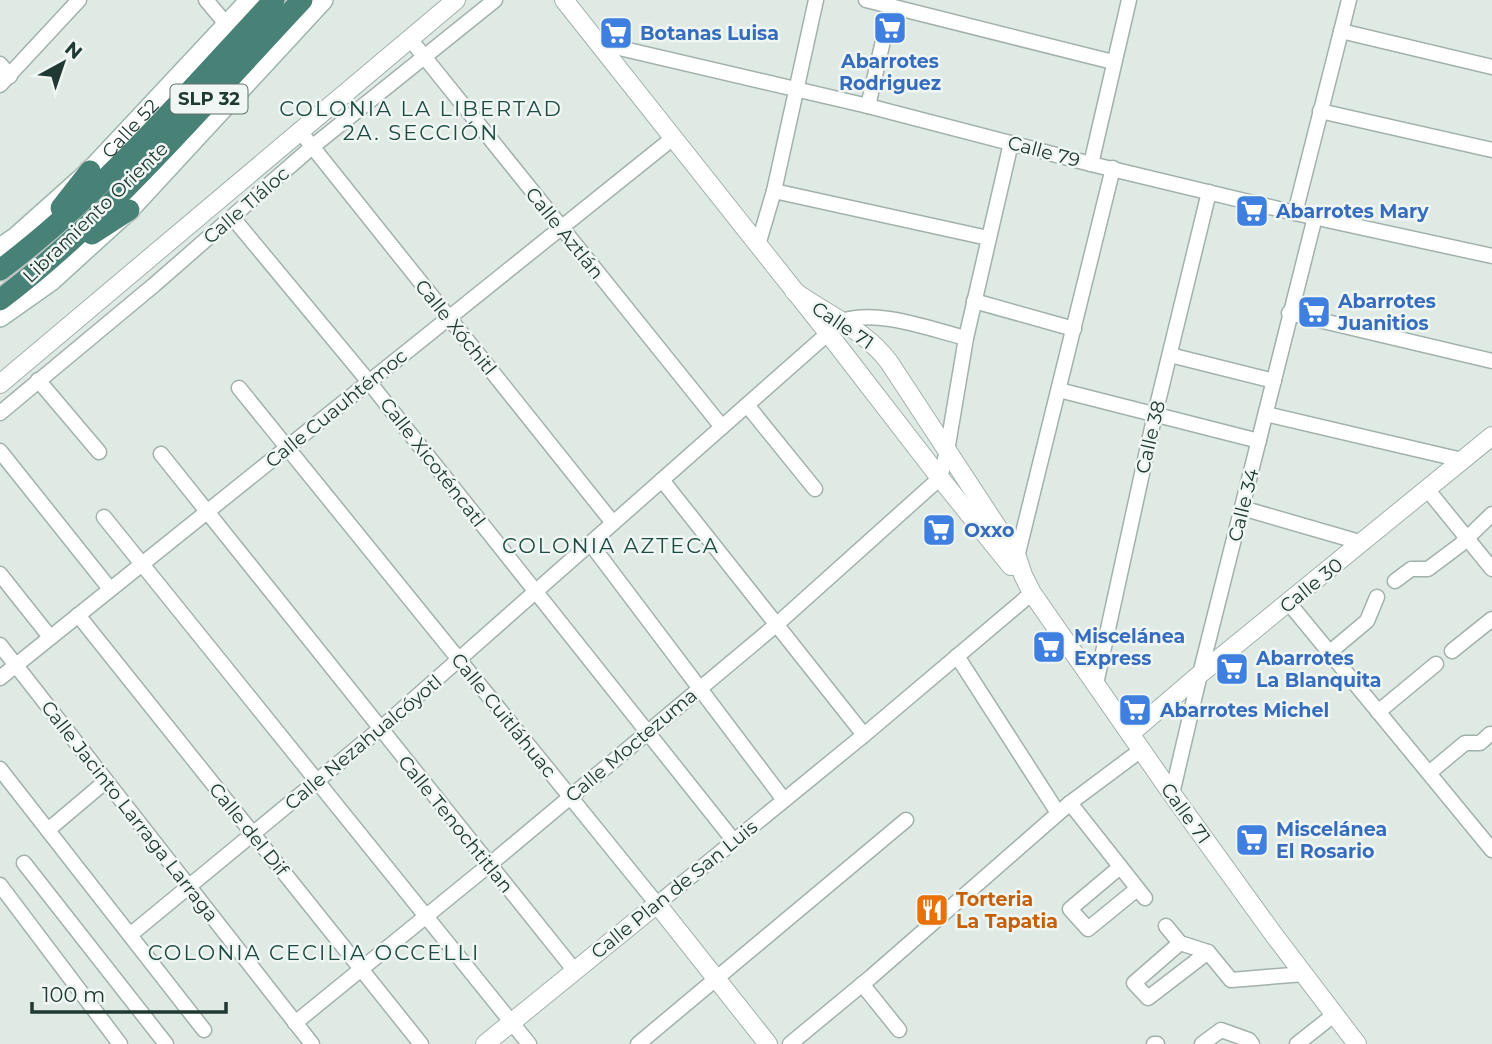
<svg xmlns="http://www.w3.org/2000/svg" width="1492" height="1044" font-family="Montserrat,sans-serif">
<style>
.lines{fill:none;stroke-linecap:round;stroke-linejoin:round}
.minor-casing{stroke:#a2b1ac;stroke-width:17}
.tertiary-casing{stroke:#a2b1ac;stroke-width:20}
.secondary-casing{stroke:#9eb5ae;stroke-width:22}
.trunk-casing{stroke:#bcc4c2;stroke-width:24}
.minor{stroke:#fff;stroke-width:14}
.tertiary{stroke:#fff;stroke-width:18}
.secondary{stroke:#fff;stroke-width:19}
.trunk{stroke:#488176;stroke-width:21}
.labels{text-anchor:middle;stroke-width:5;stroke-linejoin:round;paint-order:stroke}
.shield{fill:#eff6f3;stroke:#5e726d;stroke-width:2}
.shield-label{font-size:18px;font-weight:bold;fill:#203933}
.shop-label{font-size:19px;font-weight:bold;fill:#366cbe;stroke:#eff6f3;text-anchor:start}
.street-label{font-size:19px;fill:#203933;stroke:#eff6f3}
.food-label{font-size:19px;font-weight:bold;fill:#c56008;stroke:#eff6f3;text-anchor:start}
.neighbourhood-label{font-size:21px;letter-spacing:2px;fill:#1d4a41;stroke:#eff6f3}
</style>
<rect width="100%" height="100%" fill="#dfeae5"/>
<g class="lines">
<defs>
<g id="minor">
<path d="M206 0 227 25"/>
<path d="M866 0 1113 62"/>
<path d="M1341 31 1492 67"/>
<path d="M410 39 722 427"/>
<path d="M598 43 868 106 1091 164 1295 213 1492 256"/>
<path d="M0 64 10 76"/>
<path d="M0 85 79 0"/>
<path d="M868 106 891 6"/>
<path d="M1320 111 1492 150"/>
<path d="M299 130 613 523"/>
<path d="M1091 164 1129 0"/>
<path d="M774 191 988 238"/>
<path d="M1295 213 1349 0"/>
<path d="M233 218 369 382 734 841"/>
<path d="M758 245 774 191 816 0"/>
<path d="M974 301 1074 329"/>
<path d="M1289 313 1492 361"/>
<path d="M1170 355 1274 381"/>
<path d="M38 380 99 452"/>
<path d="M239 388 657 904 864 735 1032 593"/>
<path d="M1059 390 1259 441"/>
<path d="M747 405 815 489"/>
<path d="M0 413 154 285 312 147 495 0"/>
<path d="M1266 414 1462 460"/>
<path d="M0 451 110 589"/>
<path d="M161 454 575 971"/>
<path d="M662 480 864 735"/>
<path d="M1427 489 1492 569"/>
<path d="M1242 508 1363 543"/>
<path d="M104 517 529 1044"/>
<path d="M590 543 784 800"/>
<path d="M1013 561 1017 557 1113 168"/>
<path d="M0 574 50 637"/>
<path d="M1395 581 1411 569H1428L1460 545 1492 514"/>
<path d="M1288 602 1492 850"/>
<path d="M78 615 421 1044"/>
<path d="M0 645 312 1044"/>
<path d="M1452 651 1492 619"/>
<path d="M1330 652 1367 621 1377 597"/>
<path d="M957 656 1058 813"/>
<path d="M0 678 673 138"/>
<path d="M1096 684 1155 414 1209 192"/>
<path d="M1378 712 1436 664"/>
<path d="M0 769 204 1030"/>
<path d="M1429 773 1465 743H1480L1490 734"/>
<path d="M1172 794 1200 674 1315 217"/>
<path d="M1070 803 1145 898"/>
<path d="M48 830 106 781"/>
<path d="M24 863 166 1044"/>
<path d="M1120 867 1070 909 1088 929 1137 889"/>
<path d="M0 885 120 1044"/>
<path d="M1166 926 1180 943 1208 952 1231 980 1304 974"/>
<path d="M130 935 380 729 842 321C879 309 929 329 966 338"/>
<path d="M1180 943 1134 983 1148 998 1208 952"/>
<path d="M862 984 899 1030"/>
<path d="M295 1023 489 865 776 625 940 478 947 451 966 338 1011 143"/>
<path d="M638 1044 906 820"/>
<path d="M790 1044 871 977 1070 803 1141 750"/>
<path d="M1154 1044H1157"/>
<path d="M1202 1044 1221 1030 1249 1040 1252 1044"/>
<path d="M1297 1044 1335 1014"/>
</g>
<g id="tertiary">
<path d="M564 0 828 333 940 478 1011 566"/>
<path d="M794 291C827 315 864 329 889 362L1017 557 1023 575 1032 593 1172 794 1274 935 1357 1044"/>
<path d="M0 384 456 0"/>
<path d="M1130 734 1200 674 1492 436"/>
<path d="M485 1044 657 904 768 1044"/>
</g>
<g id="secondary">
<path id="s1" d="M0 248 16 237 90 171 250 0"/>
<path d="M0 317 51 281 129 210 323 0"/>
</g>
<g id="trunk">
<path d="M61 208 90 171"/>
<path d="M92 234 129 210"/>
<path d="M0 270C103 193 186 94 274 0"/>
<path d="M0 300C112 215 206 102 302 0"/>
</g>
</defs>
<!-- minor casing -->
<use href="#minor" class="minor-casing"/>
<!-- tertiary casing -->
<use href="#tertiary" class="tertiary-casing"/>
<!-- secondary casing -->
<use href="#secondary" class="secondary-casing"/>
<!-- trunk casing -->
<use href="#trunk" class="trunk-casing"/>
<!-- minor -->
<use href="#minor" class="minor"/>
<!-- tertiary -->
<use href="#tertiary" class="tertiary"/>
<!-- secondary -->
<use href="#secondary" class="secondary"/>
<!-- trunk -->
<use href="#trunk" class="trunk"/>
</g>
<!-- icons -->
<defs>
<symbol id="supermarket-square" viewBox="-11 -11 22 22"><rect x="-9" y="-9" width="18" height="18" rx="4" fill="#3f7fe0" stroke="#eff6f3"/><path d="M-6-5.5h2.5l.6 2H6L4.5 2H-2.5L-4.4-4H-6ZM-1.5 3.2a1.3 1.3 0 1 0 .1 0ZM3 3.2a1.3 1.3 0 1 0 .1 0Z" fill="#fff"/></symbol>
<symbol id="restaurant-square" viewBox="-11 -11 22 22"><rect x="-9" y="-9" width="18" height="18" rx="4" fill="#e8710a" stroke="#eff6f3"/><path d="M-5-6h1v4h1v-4h1v4h1v-4h1v5L-1.5 .5V6h-2V.5L-5-1ZM5-6V6H3V1.5H1.5Q1.5-4 5-6Z" fill="#fff"/></symbol>
</defs>
<g fill-rule="evenodd">
<use href="#supermarket-square" x="871" y="9" width="38" height="38"/>
<use href="#supermarket-square" x="597" y="14" width="38" height="38"/>
<use href="#supermarket-square" x="1233" y="192" width="38" height="38"/>
<use href="#supermarket-square" x="1295" y="293" width="38" height="38"/>
<use href="#supermarket-square" x="920" y="511" width="38" height="38"/>
<use href="#supermarket-square" x="1030" y="628" width="38" height="38"/>
<use href="#supermarket-square" x="1213" y="650" width="38" height="38"/>
<use href="#supermarket-square" x="1116" y="691" width="38" height="38"/>
<use href="#supermarket-square" x="1233" y="821" width="38" height="38"/>
<use href="#restaurant-square" x="913" y="891" width="38" height="38"/>
</g>
<g class="labels">
<!-- shield labels -->
<rect class="shield" x="170.5" y="84.5" width="77" height="29" rx="5"/>
<g class="shield-label">
<text x="209" y="105">SLP 32</text>
</g>
<!-- shop labels -->
<g class="shop-label">
<text x="640" y="40">Botanas Luisa</text>
<text x="890" y="68" text-anchor="middle">Abarrotes<tspan x="890" dy="22">Rodriguez</tspan></text>
<text x="1276" y="218">Abarrotes Mary</text>
<text x="1338" y="308">Abarrotes<tspan x="1338" dy="22">Juanitios</tspan></text>
<text x="964" y="537">Oxxo</text>
<text x="1074" y="643">Miscelánea<tspan x="1074" dy="22">Express</tspan></text>
<text x="1256" y="665">Abarrotes<tspan x="1256" dy="22">La Blanquita</tspan></text>
<text x="1160" y="717">Abarrotes Michel</text>
<text x="1276" y="836">Miscelánea<tspan x="1276" dy="22">El Rosario</tspan></text>
</g>
<!-- street labels -->
<g class="street-label">
<text dy="7" stroke="none"><textPath href="#s1" startOffset="177">Calle 52</textPath></text>
<text transform="translate(1044 151) rotate(15)" y="7">Calle 79</text>
<text transform="translate(246 205) rotate(-41)" y="7">Calle Tláloc</text>
<text transform="translate(95 212) rotate(-44)" y="7">Libramiento Oriente</text>
<text transform="translate(565 233) rotate(51)" y="7">Calle Aztlán</text>
<text transform="translate(843 325) rotate(34)" y="7">Calle 71</text>
<text transform="translate(456 327) rotate(51)" y="7">Calle Xóchitl</text>
<text transform="translate(336 408) rotate(-39)" y="7">Calle Cuauhtémoc</text>
<text transform="translate(1150 437) rotate(-77)" y="7">Calle 38</text>
<text transform="translate(433 462) rotate(52)" y="7">Calle Xicoténcatl</text>
<text transform="translate(1243 505) rotate(-76)" y="7">Calle 34</text>
<text transform="translate(1311 585) rotate(-39)" y="7">Calle 30</text>
<text transform="translate(504 715) rotate(51)" y="7">Calle Cuitláhuac</text>
<text transform="translate(363 742) rotate(-40)" y="7">Calle Nezahualcóyotl</text>
<text transform="translate(631 745) rotate(-40)" y="7">Calle Moctezuma</text>
<text transform="translate(130 811) rotate(52)" y="7">Calle Jacinto Larraga Larraga</text>
<text transform="translate(1186 813) rotate(54)" y="7">Calle 71</text>
<text transform="translate(456 824) rotate(51)" y="7">Calle Tenochtitlan</text>
<text transform="translate(249 829) rotate(51)" y="7">Calle del Dif</text>
<text transform="translate(674 889) rotate(-39)" y="7">Calle Plan de San Luis</text>
</g>
<!-- food labels -->
<g class="food-label">
<text x="956" y="906">Torteria<tspan x="956" dy="22">La Tapatia</tspan></text>
</g>
<!-- neighbourhood labels -->
<g class="neighbourhood-label">
<text x="421" y="116">COLONIA LA LIBERTAD<tspan x="421" dy="24">2A. SECCIÓN</tspan></text>
<text x="611" y="553">COLONIA AZTECA</text>
<text x="314" y="960">COLONIA CECILIA OCCELLI</text>
</g>
</g>
<!-- north arrow -->
<g transform="translate(63 63) rotate(40)" stroke="#eff6f3" stroke-width="5" paint-order="stroke">
<path d="M0-5L12 26L0 18L-12 26Z" fill="#203933"/>
<text y="-10" font-size="19" font-weight="bold" text-anchor="middle" fill="#203933">N</text>
</g>
<!-- scale -->
<path d="M32 1002v10h194v-10" fill="none" stroke="#203933" stroke-width="3.5"/>
<text x="42" y="1002" font-size="21" fill="#203933" stroke="#eff6f3" stroke-width="5" paint-order="stroke">100 m</text>
</svg>
